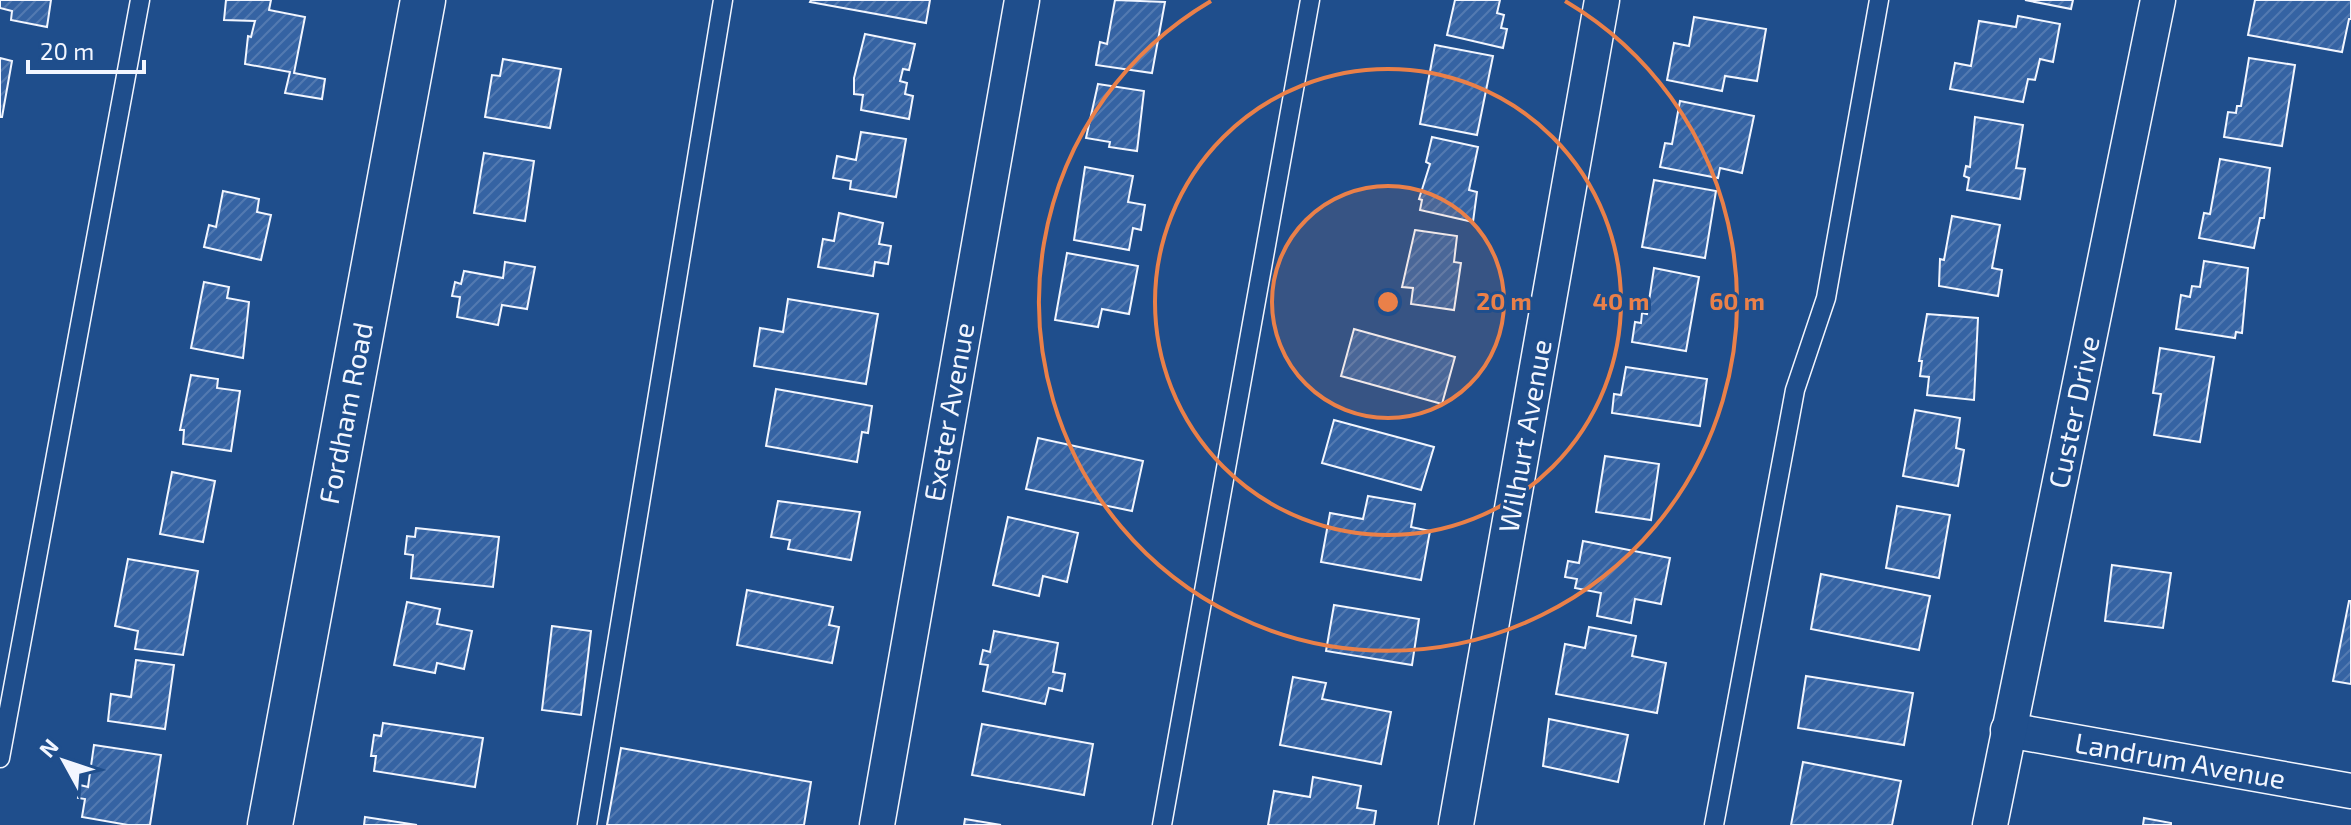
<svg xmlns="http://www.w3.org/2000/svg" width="2351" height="825" font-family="'Exo 2',sans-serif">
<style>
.building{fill:url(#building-hatch);stroke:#f2f6ff;stroke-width:2}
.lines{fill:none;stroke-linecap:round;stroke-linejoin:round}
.service-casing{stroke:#f2f6ff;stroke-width:21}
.minor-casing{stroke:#f2f6ff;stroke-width:37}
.tertiary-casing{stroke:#f2f6ff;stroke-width:47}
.service{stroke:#1f4e8c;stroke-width:18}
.minor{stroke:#1f4e8c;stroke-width:34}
.tertiary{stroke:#1f4e8c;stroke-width:44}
.ring{fill:none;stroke:#ea8049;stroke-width:4}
.labels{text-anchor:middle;stroke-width:6;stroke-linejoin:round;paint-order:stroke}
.street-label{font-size:28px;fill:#f2f6ff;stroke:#1f4e8c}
.centre{fill:#ea8049;stroke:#1f4e8c;stroke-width:4}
.ring-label{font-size:24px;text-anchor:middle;font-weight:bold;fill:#ea8049;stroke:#1f4e8c;stroke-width:6;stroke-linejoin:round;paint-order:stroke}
</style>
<defs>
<pattern id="building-hatch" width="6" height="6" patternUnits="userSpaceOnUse" patternTransform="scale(2)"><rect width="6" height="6" fill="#3563a3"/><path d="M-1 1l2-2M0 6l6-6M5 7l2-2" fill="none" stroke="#537ab1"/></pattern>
</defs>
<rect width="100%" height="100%" fill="#1f4e8c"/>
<!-- building -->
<g class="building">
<path d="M0 0H51L47 27 11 20 12 11 0 8Z"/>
<path d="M226 0H271L269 10 305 17 294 73 325 79 322 99 285 93 290 72 245 64 248 36 251 37 255 21 224 20Z"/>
<path d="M811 0H930L926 23 810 2Z"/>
<path d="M1115 0 1165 2 1152 73 1096 65 1100 42 1107 44Z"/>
<path d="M1455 0H1500L1497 13 1504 15 1501 28 1507 29 1503 48 1447 35Z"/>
<path d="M2025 0H2073L2071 9Z"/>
<path d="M2255 0H2351V19H2349L2342 52 2248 35Z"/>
<path d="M2018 16 2060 24 2053 62 2040 59 2035 80 2028 79 2023 102 1950 89 1955 63 1971 66 1979 21 2016 27Z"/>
<path d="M1694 17 1766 29 1757 81 1725 76 1722 91 1667 80 1674 43 1689 46Z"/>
<path d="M865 34 915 44 909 70 903 69 900 81 907 83 905 94 913 96 909 119 861 110 863 95 854 94V78Z"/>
<path d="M1435 45 1493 56 1477 135 1420 124Z"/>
<path d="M0 58 12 61 2 117H0Z"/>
<path d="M2249 58 2295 65 2282 146 2224 137 2228 112 2236 113 2237 106H2241Z"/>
<path d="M503 59 561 69 550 128 485 117 492 75 500 76Z"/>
<path d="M1098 84 1144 91 1137 151 1109 147 1110 142 1086 138Z"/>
<path d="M1680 101 1754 116 1742 173 1720 168 1718 178 1660 167 1665 143 1672 144Z"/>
<path d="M1975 117 2023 125 2016 168 2025 169 2020 199 1967 190 1969 178 1964 176 1966 166 1970 167Z"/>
<path d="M861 132 906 139 896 197 850 189 851 181 833 178 837 156 856 160Z"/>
<path d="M1432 137 1478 147 1469 190 1477 192 1473 222 1420 210 1422 200 1419 199 1430 164 1426 162Z"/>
<path d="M484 153 534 161 525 221 474 213Z"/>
<path d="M2220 159 2270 168 2264 218H2260L2254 248 2199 238 2204 213 2210 214Z"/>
<path d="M1085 167 1133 176 1128 202 1145 205 1141 230 1133 228 1129 250 1074 240Z"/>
<path d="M1654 180 1716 191 1705 258 1642 247Z"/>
<path d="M223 191 259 199 257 212 271 215 261 260 204 247 209 225 216 227Z"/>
<path d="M839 213 883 223 879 244 891 246 888 264 875 262 873 276 818 267 823 239 834 241Z"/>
<path d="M1952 216 2000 225 1992 268 2002 270 1998 296 1939 286 1940 259 1944 260Z"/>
<path d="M1415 230 1457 236 1454 262 1461 263 1454 310 1411 304 1413 288 1402 287Z"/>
<path d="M1067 253 1138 266 1129 314 1102 309 1098 327 1055 320Z"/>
<path d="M2204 261 2248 268 2242 333 2236 332 2235 338 2176 329 2181 295 2190 297 2192 286 2200 287Z"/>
<path d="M505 262 535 267 527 309 502 305 498 325 457 317 460 297 452 296 455 282 461 284 464 271 503 278Z"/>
<path d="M1654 268 1699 277 1686 351 1632 342 1635 322 1641 323 1642 313 1647 314Z"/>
<path d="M204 282 229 287 227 298 249 302 243 358 191 348Z"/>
<path d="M788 299 878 314 866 384 754 366 760 328 783 332Z"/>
<path d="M1927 314 1978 318 1974 400 1927 395 1929 377 1920 376 1922 361H1919Z"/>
<path d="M1354 329 1455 357 1442 404 1341 376Z"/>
<path d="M2160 348 2214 357 2200 442 2154 435 2161 394 2153 393Z"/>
<path d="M1626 367 1707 379 1700 426 1612 413 1614 394 1621 395Z"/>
<path d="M191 375 218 379 217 388 240 391 231 451 183 444 184 430H180Z"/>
<path d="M776 389 872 406 868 433 862 432 857 462 766 446Z"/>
<path d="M1915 410 1960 418 1956 448 1964 450 1958 486 1903 476Z"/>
<path d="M1334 420 1434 447 1421 490 1322 463Z"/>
<path d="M1038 438 1143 461 1132 511 1026 489Z"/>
<path d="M1605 456 1659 464 1651 520 1596 512Z"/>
<path d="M172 472 215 481 203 542 160 534Z"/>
<path d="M1368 496 1415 504 1411 527 1430 531 1421 580 1321 562 1330 513 1363 519Z"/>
<path d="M778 501 860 512 851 560 788 549 790 540 771 537Z"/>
<path d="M1897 506 1950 515 1939 578 1886 568Z"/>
<path d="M1008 517 1078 533 1067 582 1043 576 1039 596 993 585Z"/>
<path d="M416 528 499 537 493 587 411 578 413 555 405 554 407 536 415 537Z"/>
<path d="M1583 541 1670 558 1661 604 1635 599 1631 623 1597 616 1601 593 1575 588 1577 579 1565 577 1568 561 1579 563Z"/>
<path d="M128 559 198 571 183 655 135 649 138 631 115 626Z"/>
<path d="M2112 565 2171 573 2163 628 2105 621Z"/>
<path d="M1821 574 1930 596 1919 650 1811 629Z"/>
<path d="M747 590 833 607 829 625 839 627 832 663 737 645Z"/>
<path d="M2349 601H2351V684L2333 681Z"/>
<path d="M407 602 440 609 437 624 472 631 464 669 437 663 435 673 394 665Z"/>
<path d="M1334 605 1419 619 1412 665 1326 651Z"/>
<path d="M552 626 591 631 581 715 542 710Z"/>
<path d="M1589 627 1636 636 1632 656 1666 663 1657 713 1556 694 1565 644 1585 648Z"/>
<path d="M994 631 1058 643 1053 672 1065 674 1062 691 1049 688 1045 704 983 691 988 665 980 664 983 650 990 652Z"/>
<path d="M136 660 174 665 165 729 108 721 111 694 131 697Z"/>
<path d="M1806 676 1913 693 1904 745 1798 728Z"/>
<path d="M1293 677 1326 683 1322 699 1391 712 1381 764 1280 745Z"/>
<path d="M1549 719 1628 735 1618 782 1543 766Z"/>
<path d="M383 723 483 738 475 787 374 771 376 756H371L374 735 381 736Z"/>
<path d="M982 724 1093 744 1084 795 972 775Z"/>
<path d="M94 745 161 755 150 825H128L82 817 85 799 78 798 80 785 88 787Z"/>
<path d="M621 748 811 782 804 825H607Z"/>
<path d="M1803 762 1901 781 1892 825H1791Z"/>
<path d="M1313 777 1361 786 1357 808 1376 811 1374 825H1268L1274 791 1310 797Z"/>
<path d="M365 817 417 825H364Z"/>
<path d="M2144 818 2171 823V825H2143Z"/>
<path d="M965 819 1001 825H964Z"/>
</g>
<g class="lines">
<defs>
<g id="service">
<path d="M0 758 140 0"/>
<path d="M587 825 723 0"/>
<path d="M1162 825 1310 0"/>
<path d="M1714 825 1795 390 1826 298 1879 0"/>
</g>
<g id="minor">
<path d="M2008 730 2351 791"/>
<path d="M877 825 1022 0"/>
<path d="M1456 825 1602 0"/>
<path d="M1990 825 2158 0"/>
</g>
<path id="tertiary" d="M270 825 423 0"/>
</defs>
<!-- service casing -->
<use href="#service" class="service-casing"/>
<!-- minor casing -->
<use href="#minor" class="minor-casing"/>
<!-- tertiary casing -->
<use href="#tertiary" class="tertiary-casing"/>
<!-- service -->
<use href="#service" class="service"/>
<!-- minor -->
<use href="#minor" class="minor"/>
<!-- tertiary -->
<use href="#tertiary" class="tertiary"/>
</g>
<!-- distance rings -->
<circle cx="1388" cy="302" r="116" fill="#ea8049" fill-opacity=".12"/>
<g class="ring">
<circle cx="1388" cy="302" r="116"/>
<circle cx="1388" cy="302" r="233"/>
<path d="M1565 1A349 349 0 1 1 1211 1"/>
</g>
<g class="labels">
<!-- street labels -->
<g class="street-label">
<text transform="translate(949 412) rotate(-80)" y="10">Exeter Avenue</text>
<text transform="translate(2074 412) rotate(-78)" y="10">Custer Drive</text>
<text transform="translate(346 413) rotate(-79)" y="10">Fordham Road</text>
<text transform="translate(1525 436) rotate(-80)" y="10">Wilhurt Avenue</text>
<text transform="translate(2180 761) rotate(10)" y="10">Landrum Avenue</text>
</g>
</g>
<circle cx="1388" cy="302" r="12" class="centre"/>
<g class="ring-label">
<text x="1504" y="310">20 m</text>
<text x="1621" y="310">40 m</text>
<text x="1737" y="310">60 m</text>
</g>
<!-- north arrow -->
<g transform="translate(64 761) rotate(310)" stroke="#1f4e8c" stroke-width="6" paint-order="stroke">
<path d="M0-6L14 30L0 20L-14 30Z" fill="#f2f6ff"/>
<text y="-12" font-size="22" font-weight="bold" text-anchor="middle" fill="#f2f6ff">N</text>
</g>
<!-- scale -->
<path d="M28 60v12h116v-12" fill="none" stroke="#f2f6ff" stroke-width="4"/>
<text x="40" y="60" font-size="24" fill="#f2f6ff" stroke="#1f4e8c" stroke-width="6" paint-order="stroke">20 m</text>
</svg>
